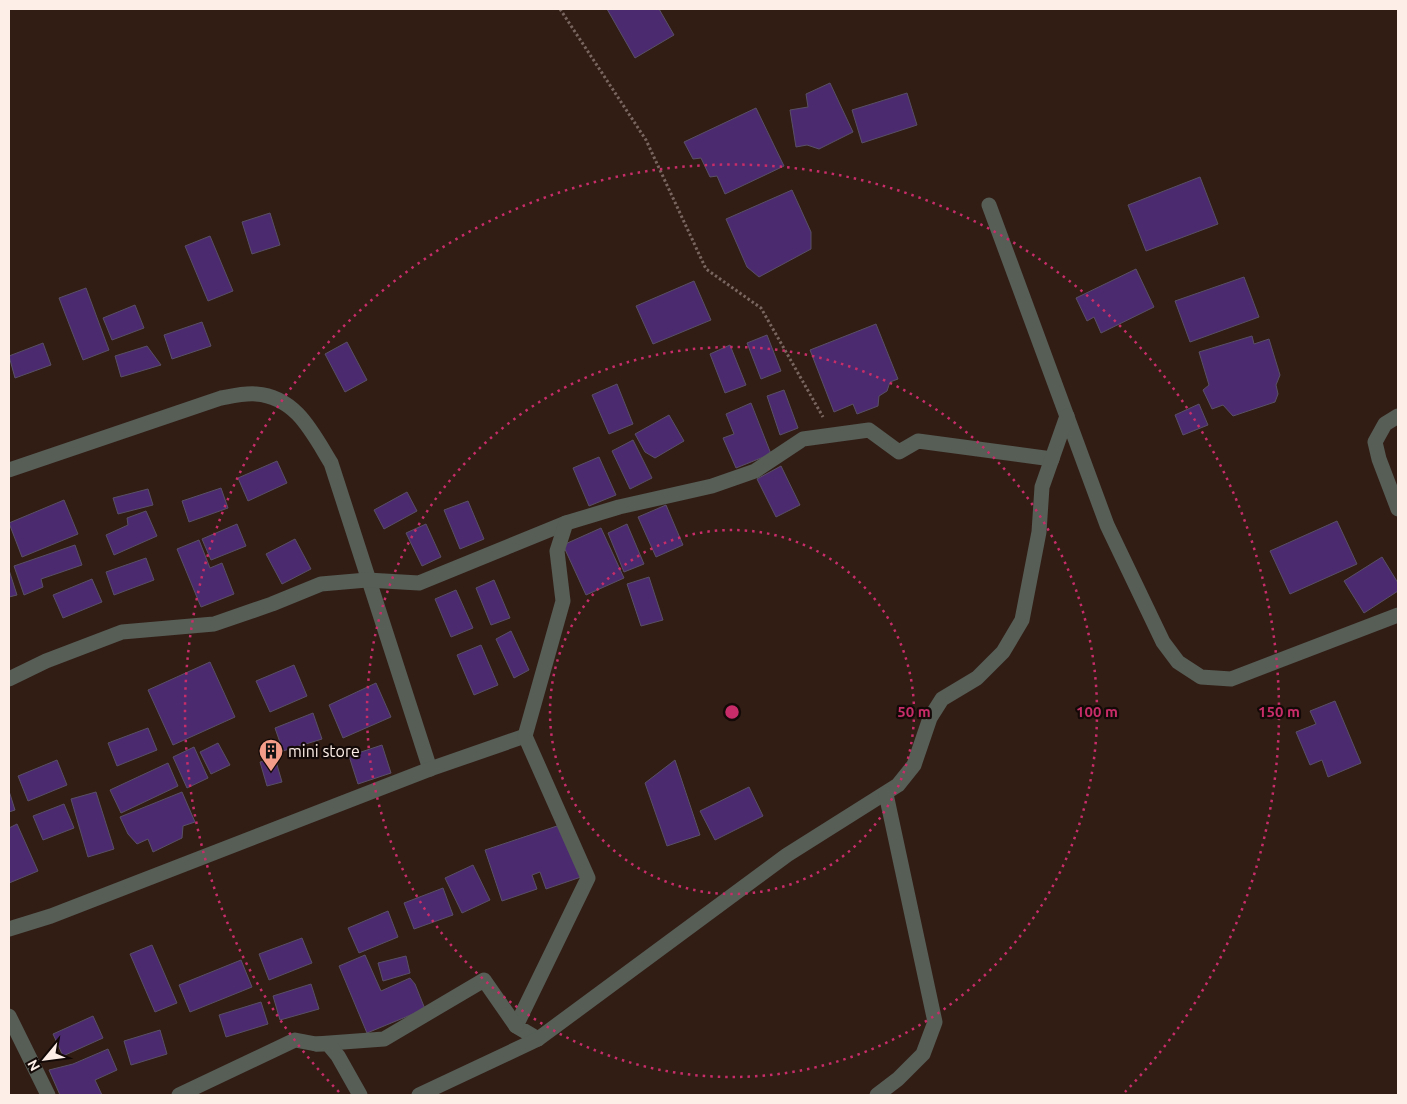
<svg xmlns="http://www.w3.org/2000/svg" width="1407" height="1104" font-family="Ubuntu,sans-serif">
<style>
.building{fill:#4b2a6f;stroke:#595065}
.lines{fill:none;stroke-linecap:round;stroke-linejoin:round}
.path{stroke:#79665f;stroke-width:3;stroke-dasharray:2.5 2.5;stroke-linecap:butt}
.minor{stroke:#565e56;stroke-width:15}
.ring{fill:none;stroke:#c82d69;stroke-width:2.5;stroke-dasharray:2.5 5}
.labels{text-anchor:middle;stroke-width:4.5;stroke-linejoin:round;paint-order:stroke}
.poi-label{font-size:16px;fill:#fdeee8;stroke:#130a07;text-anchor:start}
.centre{fill:#c82d69;stroke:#130a07;stroke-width:2.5}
.ring-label{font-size:15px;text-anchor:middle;font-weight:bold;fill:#c82d69;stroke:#130a07;stroke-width:4.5;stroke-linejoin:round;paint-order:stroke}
</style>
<rect width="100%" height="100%" fill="#321d15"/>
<!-- building -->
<g class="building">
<path d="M607 9H659L674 35 635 58Z"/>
<path d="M830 83 853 132 819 149 807 145 796 147 790 110 808 107 806 94Z"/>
<path d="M907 93 917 125 862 143 852 110Z"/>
<path d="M756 108 784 166 725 194 717 176 710 177 701 158 693 159 684 142Z"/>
<path d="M1200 177 1218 224 1146 251 1128 205Z"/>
<path d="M792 190 811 232V249L759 277 747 267 726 219Z"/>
<path d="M270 213 280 245 252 254 242 222Z"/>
<path d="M210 236 233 291 208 301 185 246Z"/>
<path d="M1136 269 1154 307 1101 333 1094 317 1087 321 1076 298Z"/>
<path d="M1244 277 1259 317 1190 342 1175 301Z"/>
<path d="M694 281 711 320 653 344 636 306Z"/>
<path d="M86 288 109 350 83 360 59 298Z"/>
<path d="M135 305 144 328 112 340 103 318Z"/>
<path d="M202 322 211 346 172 359 164 335Z"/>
<path d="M876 324 898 379 890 382 887 391 879 396 878 406 857 414 853 404 834 412 810 350Z"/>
<path d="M767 335 781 371 761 379 747 343Z"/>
<path d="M1252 336 1254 344 1269 339 1280 375 1276 385 1278 394 1275 402 1233 416 1223 405 1212 409 1203 390 1209 385 1199 352Z"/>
<path d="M347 342 367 380 345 392 325 354Z"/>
<path d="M43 343 51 365 15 378 9 356Z"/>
<path d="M730 345 746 385 725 393 710 354Z"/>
<path d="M147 346 161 365 121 377 115 356Z"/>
<path d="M617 384 633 424 609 434 592 395Z"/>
<path d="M784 390 798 428 780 435 767 396Z"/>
<path d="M751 403 771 454 736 468 723 438 734 434 726 414Z"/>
<path d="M1199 404 1208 425 1183 435 1175 415Z"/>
<path d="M669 415 684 441 655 458 645 452 635 434Z"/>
<path d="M633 440 652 478 630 489 612 451Z"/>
<path d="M599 457 616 495 589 506 573 468Z"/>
<path d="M277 461 287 483 248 501 238 478Z"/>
<path d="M781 466 800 505 776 517 757 479Z"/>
<path d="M221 488 228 508 189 522 182 501Z"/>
<path d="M148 489 153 505 118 514 113 498Z"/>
<path d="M407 492 417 511 384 529 374 510Z"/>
<path d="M64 500 78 534 22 557 9 523Z"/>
<path d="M468 501 484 539 460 549 444 510Z"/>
<path d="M666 505 683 545 656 557 638 517Z"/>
<path d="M146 511 157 536 114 555 106 535 128 525 127 518Z"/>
<path d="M1337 521 1357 564 1290 594 1270 551Z"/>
<path d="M237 524 246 546 211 560 202 539Z"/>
<path d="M426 524 441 557 422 566 406 533Z"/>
<path d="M627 524 644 564 624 572 608 533Z"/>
<path d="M601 528 624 578 586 595 563 545Z"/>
<path d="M295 539 311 569 282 584 266 554Z"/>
<path d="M199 540 210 568 222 563 234 594 201 607 177 549Z"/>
<path d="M75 545 82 565 41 579 43 587 24 595 14 566Z"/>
<path d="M1382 557 1398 583V591L1364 613 1344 581Z"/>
<path d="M146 558 154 580 114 595 106 572Z"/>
<path d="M9 570 17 595 9 597Z"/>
<path d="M649 577 663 620 641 626 627 584Z"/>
<path d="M92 579 102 602 63 618 53 595Z"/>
<path d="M494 580 510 618 491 625 476 588Z"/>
<path d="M456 590 473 628 451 637 435 599Z"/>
<path d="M511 631 529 670 514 678 496 639Z"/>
<path d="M481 645 498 685 474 695 457 655Z"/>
<path d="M210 662 235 717 173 745 148 690Z"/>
<path d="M294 665 307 696 270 712 256 681Z"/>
<path d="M376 683 391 717 343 738 329 705Z"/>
<path d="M1335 701 1361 763 1328 777 1322 760 1310 765 1296 732 1316 724 1310 711Z"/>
<path d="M313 713 322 739 283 751 275 728Z"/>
<path d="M148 728 157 750 117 766 108 743Z"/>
<path d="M218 743 230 765 211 774 200 752Z"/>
<path d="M382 745 391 773 358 784 349 756Z"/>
<path d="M194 747 208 778 187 788 173 757Z"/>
<path d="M275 758 282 782 267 786 260 762Z"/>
<path d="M57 760 67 785 28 801 18 776Z"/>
<path d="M675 760 700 835 667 846 645 783Z"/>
<path d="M168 763 178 786 121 813 110 790Z"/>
<path d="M749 787 763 816 715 840 700 811Z"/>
<path d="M9 791 15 810 9 812Z"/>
<path d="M96 792 114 849 88 857 71 799Z"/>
<path d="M182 792 195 822 183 826 182 838 153 852 148 839 137 844 128 834 120 817Z"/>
<path d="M64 804 74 828 43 840 33 816Z"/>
<path d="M17 824 38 871 9 883V828Z"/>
<path d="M563 824 581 877 546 889 540 872 532 875 537 889 502 901 485 850Z"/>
<path d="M473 865 490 900 462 913 445 878Z"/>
<path d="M443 888 453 915 414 929 404 903Z"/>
<path d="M388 911 398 937 359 953 348 928Z"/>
<path d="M302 938 312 963 269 980 259 954Z"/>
<path d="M152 945 177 1003 155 1012 130 954Z"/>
<path d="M365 955 381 991 410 978 415 984 425 1009 367 1033 339 966Z"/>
<path d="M406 956 410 973 383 981 378 963Z"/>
<path d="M241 960 252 987 190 1012 179 985Z"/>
<path d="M311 984 319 1009 280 1020 273 996Z"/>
<path d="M261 1002 268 1024 226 1037 219 1015Z"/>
<path d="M93 1016 103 1038 63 1056 53 1034Z"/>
<path d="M160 1030 167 1054 131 1065 124 1041Z"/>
<path d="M108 1049 117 1070 95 1080 102 1095H60L49 1070 73 1064Z"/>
</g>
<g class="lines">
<!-- path -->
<path class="path" d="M560 9 646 140 706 269 761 308 823 417"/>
<!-- minor -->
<g class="minor">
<path d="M989 205 1107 525 1163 642 1178 662 1201 677 1231 679 1398 615"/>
<path d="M1398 416 1385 424 1375 442 1379 459 1398 509"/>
<path d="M9 470 221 398C232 396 245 393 256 394 296 397 312 432 331 463L430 769"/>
<path d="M9 679 46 661 122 632 214 624 272 604 321 584 367 580 419 583 566 523"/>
<path d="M9 929 51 916 430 769 525 736"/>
<path d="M9 1016 48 1095"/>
<path d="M538 1039 516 1026 588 878 525 736 563 601 557 551 566 523 619 507 712 486 755 471 803 439 869 430 899 452 918 441 1052 459"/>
<path d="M316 1044 384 1039 484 980 516 1026"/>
<path d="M179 1095 295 1040 316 1044H328L338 1056 360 1095"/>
<path d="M419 1095 538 1039 787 855 898 785 914 765 930 718 942 699 977 678 1003 652 1022 620 1039 532 1042 487 1067 416"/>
<path d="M877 1095 898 1079 923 1054 935 1022 886 794"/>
</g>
</g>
<!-- distance rings -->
<g class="ring">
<circle cx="732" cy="712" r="182"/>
<circle cx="732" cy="712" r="365"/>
<path d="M339 1092A547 547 0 1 1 1125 1092"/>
</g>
<!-- icons -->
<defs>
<symbol id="building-pin" viewBox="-11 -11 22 30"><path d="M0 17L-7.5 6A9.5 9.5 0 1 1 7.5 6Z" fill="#f49e89" stroke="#130a07"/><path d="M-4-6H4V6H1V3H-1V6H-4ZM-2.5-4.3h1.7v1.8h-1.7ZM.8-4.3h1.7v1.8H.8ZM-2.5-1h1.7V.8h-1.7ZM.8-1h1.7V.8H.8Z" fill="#111"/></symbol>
</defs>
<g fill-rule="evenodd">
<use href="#building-pin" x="257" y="737" width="28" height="38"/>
</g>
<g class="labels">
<!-- poi labels -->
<g class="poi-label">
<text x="288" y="757">mini store</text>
</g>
</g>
<circle cx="732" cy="712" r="8" class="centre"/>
<g class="ring-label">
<text x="914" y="717">50 m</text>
<text x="1097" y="717">100 m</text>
<text x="1279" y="717">150 m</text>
</g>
<!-- border -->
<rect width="1407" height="1104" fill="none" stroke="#fdeee8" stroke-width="20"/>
<!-- north arrow -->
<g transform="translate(45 1059) rotate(241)" stroke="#130a07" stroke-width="4" paint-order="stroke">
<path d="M0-4L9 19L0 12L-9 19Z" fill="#fdeee8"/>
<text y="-8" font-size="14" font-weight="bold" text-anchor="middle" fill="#fdeee8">N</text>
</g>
</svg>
